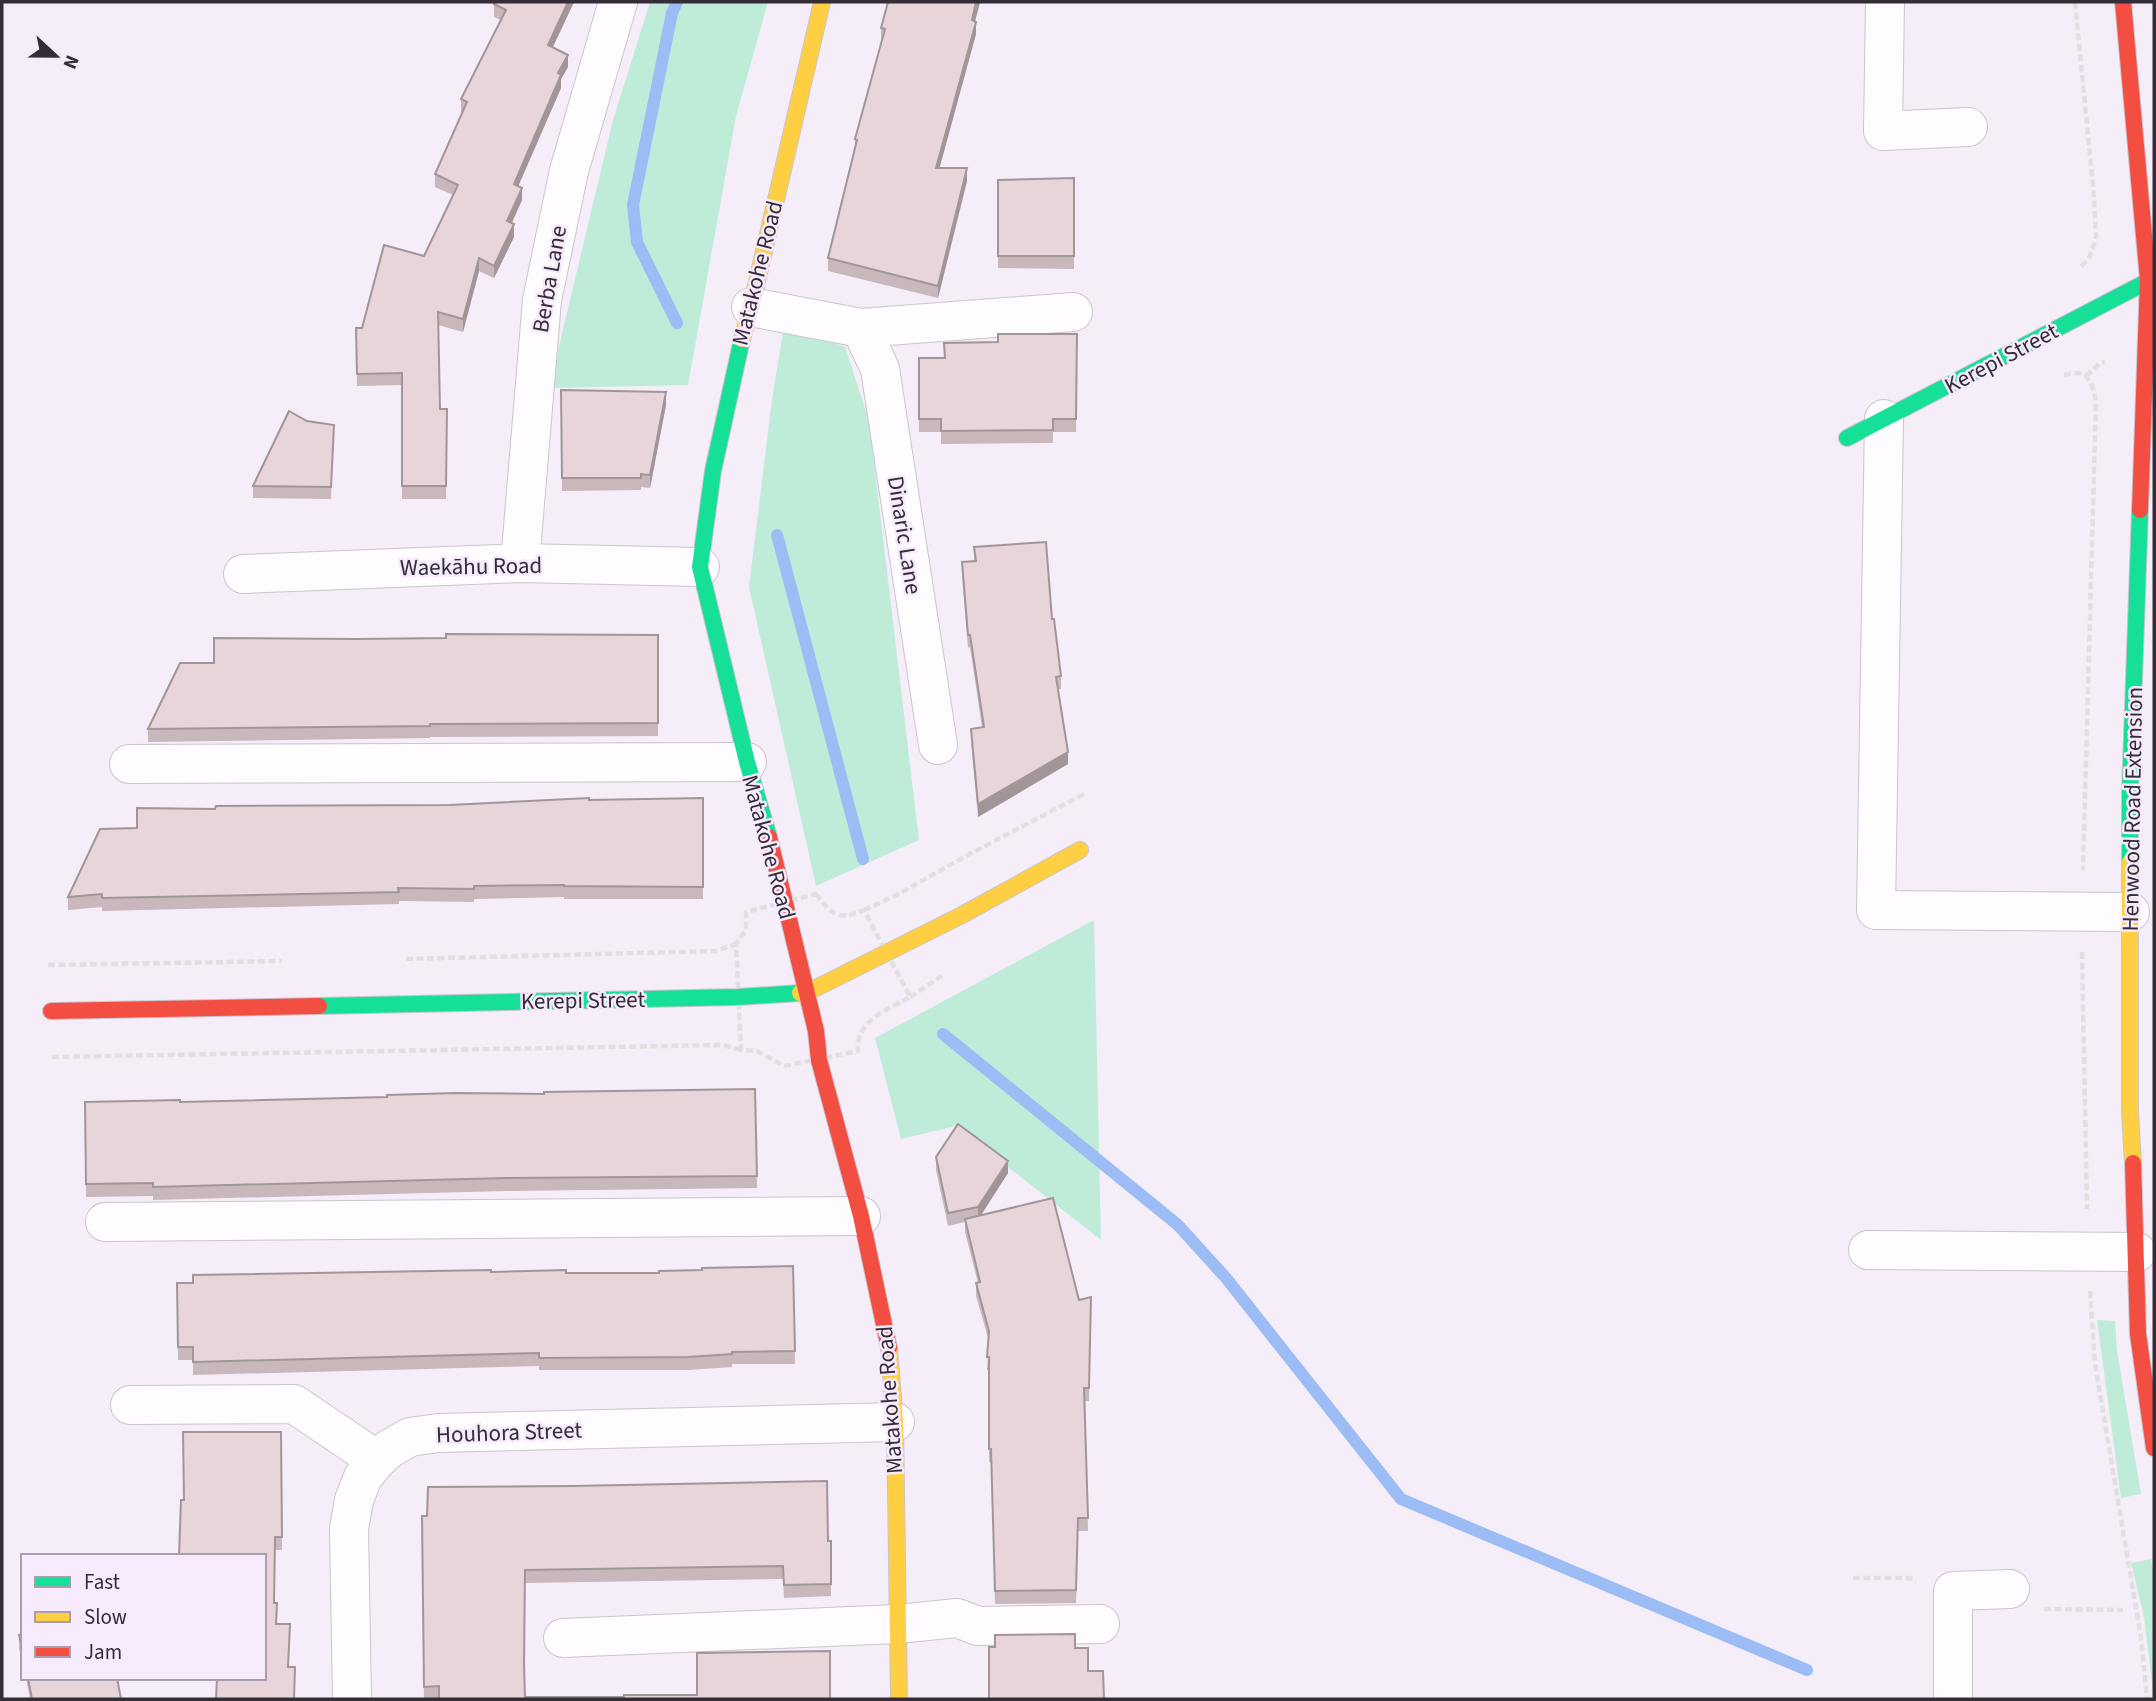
<svg xmlns="http://www.w3.org/2000/svg" width="2156" height="1701" font-family="'Source Sans 3',sans-serif">
<style>
.green{fill:#bfecd9}
.lines{fill:none;stroke-linecap:round;stroke-linejoin:round}
.stream{stroke:#9bbcf5;stroke-width:12}
.street-casing{stroke:#cac4ce;stroke-width:40}
.fast-casing{stroke:#cac4ce;stroke-width:18}
.slow-casing{stroke:#cac4ce;stroke-width:18}
.jam-casing{stroke:#cac4ce;stroke-width:18}
.path{stroke:#e1dfe2;stroke-width:4.5;stroke-dasharray:7 3.5;stroke-linecap:butt}
.street{stroke:#fefcfe;stroke-width:38}
.fast{stroke:#16e098;stroke-width:16}
.slow{stroke:#ffcf43;stroke-width:16}
.jam{stroke:#f24e42;stroke-width:16}
.wall{fill:#c8b7bb}
.shaded-wall{fill:#a29598}
.building{fill:#e8d5d9;stroke:#a29598;stroke-width:2}
.labels{text-anchor:middle;stroke-width:5;stroke-linejoin:round;paint-order:stroke}
.street-label{font-size:23px;fill:#342d38;stroke:#f6eafc}
</style>
<rect width="100%" height="100%" fill="#f5eef8"/>
<!-- green -->
<g class="green">
<path d="M650 2H768L736 116 688 385 549 388 613 120Z"/>
<path d="M784 326 845 347 869 420 919 840 816 886 749 587 772 399Z"/>
<path d="M1094 920 1101 1240 956 1126 901 1139 875 1038Z"/>
<path d="M2097 1320 2115 1321 2117 1351 2141 1494 2121 1498Z"/>
<path d="M2151 1559 2154 1575V1699L2144 1617 2131 1563Z"/>
</g>
<g class="lines">
<!-- stream -->
<g class="stream">
<path d="M677 323 637 242 633 205 672 13 677 2"/>
<path d="M777 535 863 859"/>
<path d="M943 1034 1178 1225 1226 1278 1401 1499 1807 1670"/>
</g>
<defs>
<g id="street">
<path d="M1885 2 1883 131 1968 127"/>
<path d="M751 307 861 328 1073 312"/>
<path d="M861 328 880 369 938 745"/>
<path d="M1884 419 1876 910 2130 912"/>
<path d="M520 563 542 300 569 171 618 2"/>
<path d="M243 574 520 563 700 567"/>
<path d="M129 764 747 762"/>
<path d="M105 1222 861 1216"/>
<path d="M1868 1250 2137 1252"/>
<path d="M130 1405 294 1404 377 1460"/>
<path d="M563 1638 898 1624 957 1618 978 1626 1100 1624"/>
<path d="M352 1699 349 1529 354 1500 363 1477 377 1460 389 1449 410 1437 438 1433 895 1422"/>
<path d="M1953 1699V1591L2010 1589"/>
</g>
<g id="fast">
<path d="M742 339 713 471 700 567 747 762 769 837"/>
<path d="M1847 438 2154 278"/>
<path d="M2130 862V792L2140 510"/>
<path d="M319 1006 738 997 800 993"/>
</g>
<g id="slow">
<path d="M742 339 751 307 822 2"/>
<path d="M2130 862V1111L2133 1163"/>
<path d="M800 993H806L962 915 1080 850"/>
<path d="M889 1348 895 1422 899 1699"/>
</g>
<g id="jam">
<path d="M2123 2 2148 280 2140 510"/>
<path d="M769 837 816 1031 819 1060 861 1216 889 1348"/>
<path d="M51 1011 319 1006"/>
<path d="M2133 1163 2138 1334 2154 1448"/>
</g>
</defs>
<!-- street casing -->
<use href="#street" class="street-casing"/>
<!-- fast casing -->
<use href="#fast" class="fast-casing"/>
<!-- slow casing -->
<use href="#slow" class="slow-casing"/>
<!-- jam casing -->
<use href="#jam" class="jam-casing"/>
<!-- path -->
<g class="path">
<path d="M2075 2 2094 196 2096 239 2089 258 2080 268"/>
<path d="M2064 375C2088 368 2091 381 2096 400L2083 870"/>
<path d="M2086 376 2100 363 2105 362"/>
<path d="M816 894C832 915 838 921 864 910L910 997C888 1009 855 1021 858 1051L784 1066 757 1051 741 1050 736 944 746 930V912Z"/>
<path d="M864 910 895 896 966 856 1084 794"/>
<path d="M2082 952 2087 1209"/>
<path d="M406 959 716 951 736 944"/>
<path d="M48 965 282 961"/>
<path d="M910 997 943 975"/>
<path d="M52 1057 723 1045 741 1050"/>
<path d="M2090 1291 2095 1364 2141 1638 2147 1699"/>
<path d="M1853 1578H1909L1916 1580"/>
<path d="M2044 1609 2123 1610"/>
</g>
<!-- street -->
<use href="#street" class="street"/>
<!-- fast -->
<use href="#fast" class="fast"/>
<!-- slow -->
<use href="#slow" class="slow"/>
<!-- jam -->
<use href="#jam" class="jam"/>
</g>
<!-- wall -->
<g class="wall">
<path d="M496 2H574L553 47 568 67 561 79V88L518 186 522 200 512 223 514 237 494 278 479 271 463 332 438 325 440 409H447L446 499H402V385L357 386 356 328H362L424 256 453 195 435 187V174L463 113 461 112V99L501 20 494 17V4Z"/>
<path d="M888 2H980L975 21 976 34 939 168 967 181 938 298 828 271V258L855 147V139L882 41H881V28Z"/>
<path d="M1074 178V269L998 268V180Z"/>
<path d="M1077 334 1076 432H1053V443L941 444V432H919V358H944L998 342Z"/>
<path d="M561 390 666 405 650 488 641 487V490L562 491Z"/>
<path d="M334 437 331 499 253 498V486Z"/>
<path d="M974 547 1052 619 1061 676V689H1058L1068 764 978 817 971 742V729L982 727 970 647 968 648 962 575V562L974 561Z"/>
<path d="M658 635V736L430 737V738L148 742V729L214 663 355 639Z"/>
<path d="M703 798V899H564V897L474 899V902L399 901V904L102 911V907L68 910V897L137 828 215 809 449 805Z"/>
<path d="M755 1089 757 1188 506 1191 153 1200V1196L86 1197 85 1102H180Z"/>
<path d="M936 1157 1008 1173 980 1215 1079 1300 1091 1297 1089 1401H1085L1088 1531H1078L1076 1603 995 1604 991 1462H989V1370H987L989 1341 976 1296V1283H978L965 1232V1222L948 1226 936 1170Z"/>
<path d="M793 1266 795 1364H732V1367L688 1370H539V1366L193 1375V1360H178L177 1296 491 1272 659 1273Z"/>
<path d="M281 1432 282 1550H275L264 1678 184 1500Z"/>
<path d="M422 1516 831 1541V1596L784 1598 783 1579 525 1583 524 1668 525 1697 830 1699H424Z"/>
<path d="M23 1634V1664L19 1648V1635Z"/>
<path d="M26 1678H117L121 1699H30Z"/>
</g>
<!-- shaded-wall -->
<g class="shaded-wall">
<path d="M568 2H574L548 57V45Z"/>
<path d="M976 2H980L972 33V20Z"/>
<path d="M976 22V34L936 181V168Z"/>
<path d="M568 55V67L561 79V88L514 196V184L558 73Z"/>
<path d="M967 168V181L938 298V286Z"/>
<path d="M522 188V200L507 233V221Z"/>
<path d="M514 224V237L494 278V266Z"/>
<path d="M479 258V271L463 332V319Z"/>
<path d="M666 392V405L650 488V475Z"/>
<path d="M1068 752V764L978 817V804Z"/>
<path d="M1008 1161V1173L978 1220V1207Z"/>
</g>
<!-- building -->
<g class="building">
<path d="M496 2H568L548 45 568 55 558 73 561 75 514 184 522 188 507 221 514 224 494 266 479 258 463 319 438 312 440 409H447L446 486H402V373L357 374 356 328H362L384 245 424 256 458 185 435 174 467 102 461 99 506 10 494 4Z"/>
<path d="M888 2H976L972 20 976 22 936 168H967L938 286 828 258 857 140 855 139 885 29 881 28Z"/>
<path d="M1074 178V256H998V180Z"/>
<path d="M998 334H1077L1076 419H1053V430L941 431V419H919V358H945L944 343 998 342Z"/>
<path d="M561 390 666 392 650 475 641 474V478H562Z"/>
<path d="M289 411 307 421 334 425 331 487 253 486Z"/>
<path d="M1046 542 1052 619H1054L1061 676 1056 677 1068 752 978 804 971 729 984 727 970 635H968L962 562 976 561 974 547Z"/>
<path d="M446 634 658 635V723L430 724V726L148 729 180 663H214V638L355 639 446 638Z"/>
<path d="M589 798V800L703 798V887L564 886V885L474 886V889L398 888 399 892 102 898V894L68 897 100 829 137 828V808L215 809 216 806 449 805Z"/>
<path d="M755 1089 757 1176 506 1178 153 1187V1183L86 1184 85 1102 180 1100V1102L387 1097V1095L455 1093 544 1094V1092Z"/>
<path d="M958 1124 1008 1161 978 1207 948 1213 936 1157Z"/>
<path d="M1053 1198 1079 1300 1091 1297 1089 1388H1084L1088 1518H1078L1076 1590 995 1591 991 1449H989V1357H987L989 1331 976 1283 980 1282 965 1219Z"/>
<path d="M793 1266 795 1351 732 1352V1354L688 1357 539 1358V1353L193 1362V1347H178L177 1283H193V1275L491 1270V1272L566 1270V1273H659V1271L702 1270V1268Z"/>
<path d="M183 1432H281L282 1537H275L274 1603H277L276 1624H290L288 1667H295L294 1699H216L217 1678H264V1556H179L181 1500H184Z"/>
<path d="M827 1481 828 1541H831V1584L784 1585 783 1566 525 1570 524 1664 525 1697H624V1695H697V1653L830 1651V1699H439V1686L424 1687 422 1516H427L428 1487 573 1486Z"/>
<path d="M23 1634V1651L19 1635Z"/>
<path d="M1075 1634V1648H1088V1671H1103L1104 1699H989V1647H995V1635Z"/>
<path d="M28 1678H117L121 1699H32Z"/>
</g>
<g class="labels">
<!-- street labels -->
<g class="street-label">
<text transform="translate(757 273) rotate(-76)" y="8">Matakohe Road</text>
<text transform="translate(549 279) rotate(-80)" y="8">Berba Lane</text>
<text transform="translate(2001 358) rotate(-28)" y="8">Kerepi Street</text>
<text transform="translate(905 535) rotate(81)" y="8">Dinaric Lane</text>
<text transform="translate(471 566) rotate(-1)" y="8">Waekāhu Road</text>
<text transform="translate(2132 809) rotate(-89)" y="8">Henwood Road Extension</text>
<text transform="translate(769 847) rotate(75)" y="8">Matakohe Road</text>
<text transform="translate(583 1000) rotate(-1)" y="8">Kerepi Street</text>
<text transform="translate(889 1400) rotate(-94)" y="8">Matakohe Road</text>
<text transform="translate(509 1432) rotate(-2)" y="8">Houhora Street</text>
</g>
</g>
<!-- border -->
<rect width="2156" height="1701" fill="none" stroke="#342d38" stroke-width="7"/>
<!-- legend -->
<rect x="21" y="1554" width="245" height="126" fill="#f6eafc" stroke="#a89eae" stroke-width="2"/>
<rect x="35" y="1577" width="35" height="10" fill="#16e098" stroke="#a89eae" stroke-width="2"/>
<text x="84" y="1589" font-size="21" fill="#342d38">Fast</text>
<rect x="35" y="1612" width="35" height="10" fill="#ffcf43" stroke="#a89eae" stroke-width="2"/>
<text x="84" y="1624" font-size="21" fill="#342d38">Slow</text>
<rect x="35" y="1647" width="35" height="10" fill="#f24e42" stroke="#a89eae" stroke-width="2"/>
<text x="84" y="1659" font-size="21" fill="#342d38">Jam</text>
<!-- north arrow -->
<g transform="translate(56 56) rotate(112)" stroke="#f6eafc" stroke-width="5" paint-order="stroke">
<path d="M0-5L12 26L0 18L-12 26Z" fill="#342d38"/>
<text y="-10" font-size="19" font-weight="bold" text-anchor="middle" fill="#342d38">N</text>
</g>
</svg>
